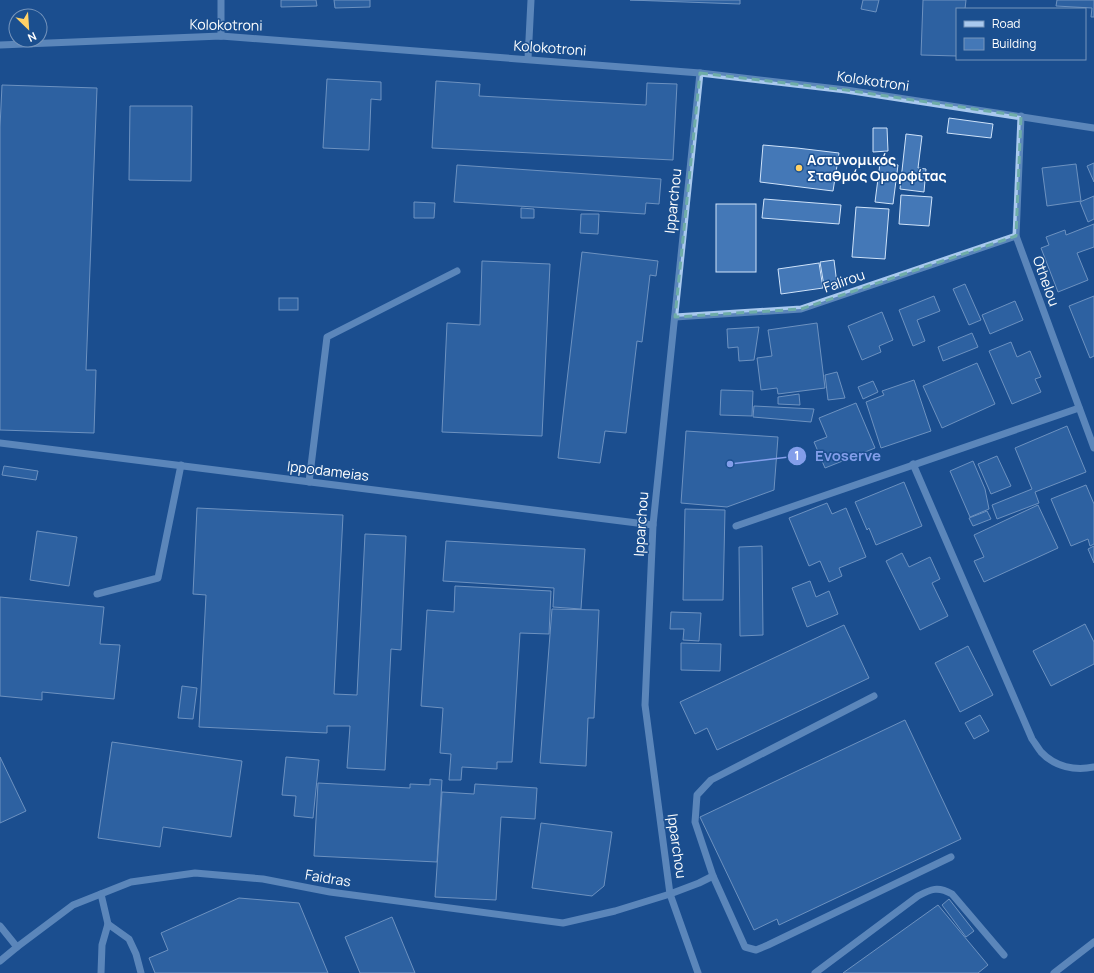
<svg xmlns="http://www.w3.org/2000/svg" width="1094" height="973" font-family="Manrope,sans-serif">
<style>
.building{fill:#4478b7;stroke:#cfe3fa}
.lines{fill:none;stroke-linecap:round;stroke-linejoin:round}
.minor{stroke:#a9c9ee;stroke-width:7}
.marked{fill:none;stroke:#6fada8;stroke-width:3;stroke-dasharray:8 5;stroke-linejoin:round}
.poi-dot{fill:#ffd166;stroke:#1b4f8f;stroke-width:1.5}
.labels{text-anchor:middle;stroke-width:3;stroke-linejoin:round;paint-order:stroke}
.street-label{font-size:14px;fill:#fff;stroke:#1b4f8f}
.poi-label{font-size:14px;font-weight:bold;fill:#fff;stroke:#1b4f8f;text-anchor:start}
.leader{fill:none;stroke:#839eea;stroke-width:1.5}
.callout-dot{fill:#839eea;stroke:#1b4f8f;stroke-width:1.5}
.mark-label{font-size:12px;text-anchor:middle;font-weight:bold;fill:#fff}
.callout-label{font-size:15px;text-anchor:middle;font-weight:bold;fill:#839eea;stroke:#1b4f8f;stroke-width:3;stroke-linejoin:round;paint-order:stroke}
</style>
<rect width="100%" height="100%" fill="#1b4f8f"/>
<!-- building -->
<g class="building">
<path d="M281 0H316L317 6 281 7Z"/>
<path d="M334 0H370V7L335 8Z"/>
<path d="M630 0H740V4Z"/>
<path d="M863 0H879L876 12 861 9Z"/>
<path d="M923 0H966L965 9H957V56L921 55Z"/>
<path d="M1057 0H1094V17H1091L1092 8 1056 6Z"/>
<path d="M327 79 381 82V100L371 99 369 150 323 148Z"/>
<path d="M436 81 480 84 479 96 646 105 647 83 677 84 673 160 432 148Z"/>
<path d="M2 85 97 88 86 370H96L94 433 0 430V127Z"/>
<path d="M130 106H192L191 181 129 180Z"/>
<path d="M949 118 993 124 991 138 947 133Z"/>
<path d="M873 128H887L888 151 873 152Z"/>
<path d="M906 134 922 136 918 168 926 169 924 192 900 189Z"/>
<path d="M763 145 797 148 839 153 833 191 760 182Z"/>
<path d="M880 163 898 165 893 204 875 202Z"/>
<path d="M1094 163V182L1087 166Z"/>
<path d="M1076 164 1081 201 1047 206 1042 168Z"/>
<path d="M457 165 661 179 659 204 646 203 645 214 454 202Z"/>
<path d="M901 195 932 197 929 226 899 224Z"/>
<path d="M1094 196V219L1088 222 1080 202Z"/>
<path d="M764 199 841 205 839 224 762 218Z"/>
<path d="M414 202 435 203 434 218H414Z"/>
<rect x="716" y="204" width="40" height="68"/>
<path d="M856 207 889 209 885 259 852 257Z"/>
<path d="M521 208 534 209V218H521Z"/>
<path d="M581 214H599L598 234 580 233Z"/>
<path d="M1094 224V247L1077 253 1088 280 1058 292 1041 248 1049 245 1046 237 1065 230 1066 235Z"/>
<path d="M582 252 658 261 656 276 650 275 642 342 637 341 626 433 605 431 600 463 558 458Z"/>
<path d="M834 260 837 284 824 286 820 262Z"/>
<path d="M482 261 550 264 542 436 442 432 447 323 480 325Z"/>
<path d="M819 263 823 288 781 294 778 269Z"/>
<path d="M965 284 981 320 969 325 953 289Z"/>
<path d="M934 296 940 311 917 320 925 341 913 346 899 310Z"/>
<path d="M1094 296V356L1090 358 1069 306Z"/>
<rect x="279" y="298" width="19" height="12"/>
<path d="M1015 301 1023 320 990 334 982 315Z"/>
<path d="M882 312 893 340 879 346 881 352 862 360 848 326Z"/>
<path d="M817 323 825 388 778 394 777 388 761 390 757 358 772 356 768 330Z"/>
<path d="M759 327 754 360 739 361 738 347 728 348 727 329Z"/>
<path d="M972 333 978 347 943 361 938 347Z"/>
<path d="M1011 342 1017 357 1030 351 1041 377 1035 379 1041 392 1012 404 989 351Z"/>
<path d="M977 363 995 404 942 428 923 386Z"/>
<path d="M837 372 845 398 828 400 825 375Z"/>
<path d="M914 380 931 431 881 448 866 402 884 395 882 391Z"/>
<path d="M873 381 878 392 863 399 858 387Z"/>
<path d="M721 390 753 391 752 416 720 415Z"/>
<path d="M799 394 800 405 778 404V397Z"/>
<path d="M856 403 875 448 825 468 814 442 827 437 819 418Z"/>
<path d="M754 406 814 409 811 422 753 417Z"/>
<path d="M1067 426 1086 472 1035 492 1039 503 997 519 992 505 1032 489 1015 448Z"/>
<path d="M686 431 778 437 774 490 727 507 681 503Z"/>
<path d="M997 456 1011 486 991 494 978 464Z"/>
<path d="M973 461 985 489 989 509 970 517 950 471Z"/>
<path d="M4 466 38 471 36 480 2 475Z"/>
<path d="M904 482 922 526 876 545 869 528 867 530 855 502Z"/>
<path d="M1086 485 1094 504V544L1090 546 1088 539 1071 546 1051 499Z"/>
<path d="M827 503 832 514 846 508 866 557 839 568 842 576 829 582 820 561 809 566 789 518Z"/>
<path d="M1038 505 1058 548 984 582 974 561 984 557 974 535Z"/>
<path d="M197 508 343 515 334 694 357 695 365 534 406 536 401 650 391 649 385 770 347 768 350 726H327V733L199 727 206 595 193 594Z"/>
<path d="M685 509 725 510 723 600H683Z"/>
<path d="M987 511 991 519 973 526 969 518Z"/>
<path d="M37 531 77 537 69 586 30 580Z"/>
<path d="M446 541 585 549 581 609 553 607 554 588 443 581Z"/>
<path d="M762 546 763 635 740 636 739 547Z"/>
<path d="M1094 546V563L1088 549Z"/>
<path d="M902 553 909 567 930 557 940 579 932 583 948 616 920 630 886 561Z"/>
<path d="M810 581 816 597 829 591 838 614 807 627 792 588Z"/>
<path d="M455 586 551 591 549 634 520 633 512 762H497V769L462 767 461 780H449L451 754 440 753 443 708 421 706 427 610 454 612Z"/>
<path d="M0 597 104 607 100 644 120 645 114 699 42 692V700L0 696Z"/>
<path d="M552 609 599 610 594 718H588L586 766 540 763Z"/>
<path d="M671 612 701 613 699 641 683 640 684 629H670Z"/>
<path d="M1085 624 1094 642V664L1051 686 1033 651Z"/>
<path d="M844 625 869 678 717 750 707 728 695 734 680 702Z"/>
<path d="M681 643 721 644 720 671 681 670Z"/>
<path d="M968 646 993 695 960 712 935 663Z"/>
<path d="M182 686 197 688 193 719 178 718Z"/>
<path d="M980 715 989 731 974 739 965 723Z"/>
<path d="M905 720 961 839 779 925 777 919 754 930 700 817Z"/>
<path d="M112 742 242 761 231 837 163 827 160 847 98 838Z"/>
<path d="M0 757 26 811 0 823Z"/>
<path d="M286 757 319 760 313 818 294 816 296 796 282 795Z"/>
<path d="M430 779 442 780 437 862 314 856 318 783 410 788V784L430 785Z"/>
<path d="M475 784 537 788 535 819 501 817 496 900 435 897 442 792 474 794Z"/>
<path d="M541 823 612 832 604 886 592 896 532 888Z"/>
<path d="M239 898 299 903 328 973H155L149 958 168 950 161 933Z"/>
<path d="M949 899 974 931 966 937 942 905Z"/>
<path d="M938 905 988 965 978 973H843Z"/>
<path d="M392 917 415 973H360L345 937Z"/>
</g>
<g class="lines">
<!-- minor -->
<g class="minor">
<path d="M221 36V0"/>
<path d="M0 45 221 36 700 73 846 90 1094 128"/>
<path d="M528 59 531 0"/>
<path d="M1021 116 1016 236 1094 448"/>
<path d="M675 317 801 309 1016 236"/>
<path d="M0 443 653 525"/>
<path d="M913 464 1032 739C1035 743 1038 748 1041 752 1055 767 1075 771 1094 767"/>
<path d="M309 482 327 337 457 271"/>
<path d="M736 526 1079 408"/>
<path d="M97 594 158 578 181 465"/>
<path d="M874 696 711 780 697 795 695 822 713 876 745 947 756 950 768 945 951 857"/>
<path d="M108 924 129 939 136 954 141 973"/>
<path d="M0 926 17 947"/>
<path d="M0 961 17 947 73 905 131 882 195 873 263 879 330 892 563 923 615 911 670 894 699 883 713 876"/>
<path d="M101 973 102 945 108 924 101 894"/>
<path d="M698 973 670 894 645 705 653 525 700 73"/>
<path d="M815 973 918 896C931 889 938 886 952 894L1004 955"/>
<path d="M1054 973 1094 942"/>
</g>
</g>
<!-- marked area -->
<path d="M0 0H1094V973H0ZM700 73 846 90 1021 116 1016 236 801 309 675 317Z" fill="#1b4f8f" fill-opacity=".55" fill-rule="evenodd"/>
<path class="marked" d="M700 73 846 90 1021 116 1016 236 801 309 675 317Z"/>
<!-- markers -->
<circle class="poi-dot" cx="799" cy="168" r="4"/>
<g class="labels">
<!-- street labels -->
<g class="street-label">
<text transform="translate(226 25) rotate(1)" y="5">Kolokotroni</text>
<text transform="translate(550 48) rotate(4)" y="5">Kolokotroni</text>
<text transform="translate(873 81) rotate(8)" y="5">Kolokotroni</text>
<text transform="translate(673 201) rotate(-84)" y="5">Ipparchou</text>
<text transform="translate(844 281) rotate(-19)" y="5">Falirou</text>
<text transform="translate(1046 281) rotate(70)" y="5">Othelou</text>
<text transform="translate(328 471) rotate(7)" y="5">Ippodameias</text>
<text transform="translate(641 524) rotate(-86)" y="5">Ipparchou</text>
<text transform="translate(677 846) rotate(82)" y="5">Ipparchou</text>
<text transform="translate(328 878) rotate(9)" y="5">Faidras</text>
</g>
<!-- poi labels -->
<g class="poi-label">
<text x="807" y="165">Αστυνομικός<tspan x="807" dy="16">Σταθμός Ομορφίτας</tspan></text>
</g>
</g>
<!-- callouts -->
<path class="leader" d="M730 464L797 456"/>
<g class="callout-dot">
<circle cx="730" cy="464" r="4"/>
<circle cx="797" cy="456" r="10"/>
</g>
<g class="mark-label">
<text x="797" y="460">1</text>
</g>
<g class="callout-label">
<text x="848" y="461">Evoserve</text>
</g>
<!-- legend -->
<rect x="956" y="8" width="130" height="52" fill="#1b4f8f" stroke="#7695bc"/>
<rect x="964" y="21" width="20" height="6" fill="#a9c9ee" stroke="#7695bc"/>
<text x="992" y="28" font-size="12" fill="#ffffff">Road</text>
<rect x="964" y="38" width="20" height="12" fill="#4478b7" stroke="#7695bc"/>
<text x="992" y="48" font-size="12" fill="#ffffff">Building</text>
<!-- north arrow -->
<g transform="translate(28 28) rotate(155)"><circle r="19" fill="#1b4f8f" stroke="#7695bc"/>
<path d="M0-3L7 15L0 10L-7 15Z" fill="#ffd166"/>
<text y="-6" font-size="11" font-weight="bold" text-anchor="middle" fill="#ffffff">N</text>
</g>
</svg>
